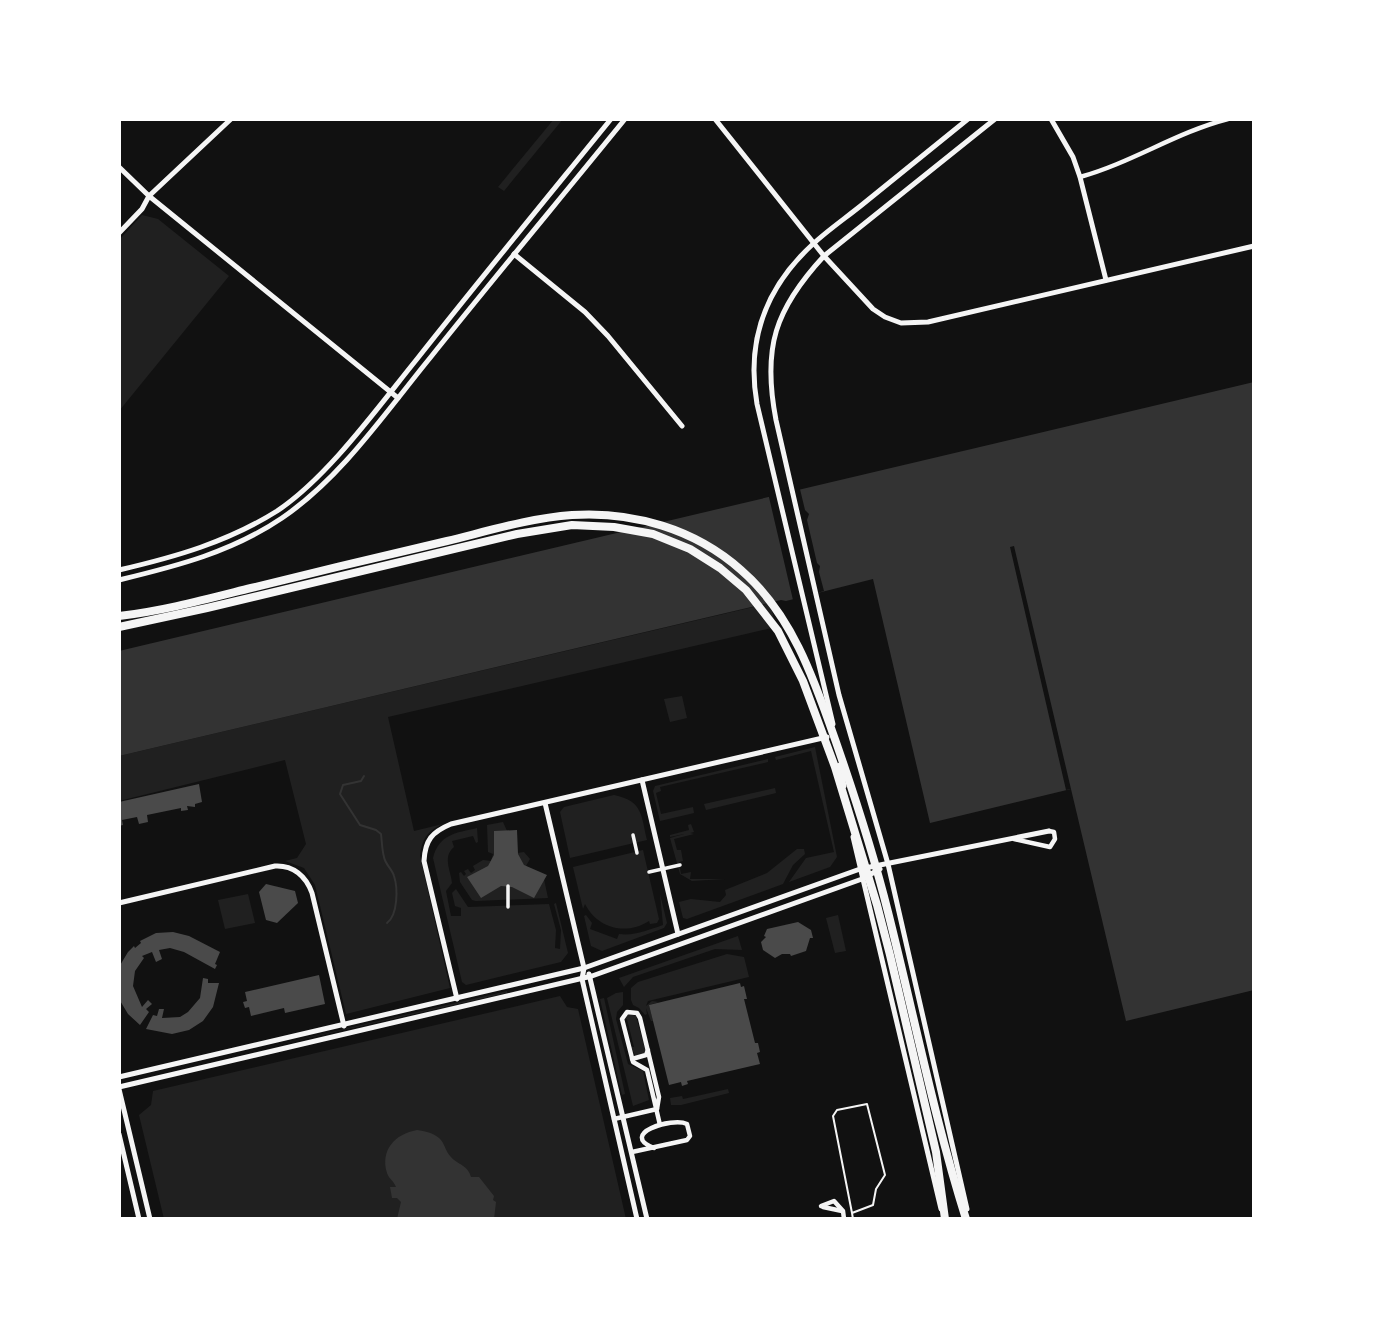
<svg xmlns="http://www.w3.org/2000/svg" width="1373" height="1338" font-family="'Noto Sans',sans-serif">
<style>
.green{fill:#202020}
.water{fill:#333}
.pier{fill:#111}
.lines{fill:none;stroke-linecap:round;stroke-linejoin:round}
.stream{stroke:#333;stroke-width:2}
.building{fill:#4a4a4a}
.service{stroke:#f5f5f5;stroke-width:2}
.pedestrian{stroke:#f5f5f5;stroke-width:3.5}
.minor{stroke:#f5f5f5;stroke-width:4.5}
.tertiary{stroke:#f5f5f5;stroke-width:5}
.motorway{stroke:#f5f5f5;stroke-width:8}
</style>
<rect width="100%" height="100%" fill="#111"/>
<!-- green -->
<g class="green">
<path d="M554 119H563L504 191 498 187Z"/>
<path d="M142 215 158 219 229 276 119 411V240Z"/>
<path d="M770 603 776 627 388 717 414 831 443 824C427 831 422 839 420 856L450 988 346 1014 315 885 304 868 285 861 297 858 306 844 285 760 119 801V756Z"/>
<path d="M682 696 687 718 670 722 664 699Z"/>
<path d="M815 747 837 857 830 867 789 882 806 858 834 852 811 751 776 760 775 757Z"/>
<path d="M768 759V762L660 787 661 791 656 793 661 814 693 807 694 813 660 821 653 791 655 786Z"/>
<path d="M775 788 776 793 706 810 704 804Z"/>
<path d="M614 795C643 801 641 815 647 840L570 858 560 812 564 807Z"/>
<path d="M503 822 517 853 524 852 530 859 526 866 544 879 548 898 476 901 472 900 460 882 459 873 461 872 464 876 466 874 464 871 468 869 471 873 475 870 473 866 483 860 491 861 493 854 488 852 487 825Z"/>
<path d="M691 824 694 832 690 833 694 834 674 839 677 850H681L683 861 679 862 681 874 691 872 690 879H725L692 881 680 874 670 838 684 834 670 837V835L689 830 688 825Z"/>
<path d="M477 828 478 842 476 843 473 836 452 841 454 847C442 857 451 871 452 883L446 891 451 916H461V908L455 906 452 893 456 889 468 907 549 904 556 930 555 948 560 949 561 930 554 904 556 903 568 953 561 962 466 985 462 982 433 858C439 834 456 833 477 828Z"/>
<path d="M797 849H804L805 854 793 865 783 884 687 919 683 918 679 902 691 899 720 902 726 895 725 890 767 873Z"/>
<path d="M643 850 659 919 657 923 650 924 649 921C626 936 597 928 585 904L583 909 573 867Z"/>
<path d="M248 894 255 923 225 929 218 900Z"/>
<path d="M660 894 667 923 664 928 602 951 591 946 584 916 586 915 592 923 590 929 617 939 619 934C635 936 648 930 663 925Z"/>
<path d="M838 915 846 951 835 953 826 918Z"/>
<path d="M738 936 742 950 715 949 633 977 624 987 619 978Z"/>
<path d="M727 954 744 957 749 977 648 1001 646 1006 652 1001 659 1002 649 1005 653 1021H651L646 1008 647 1014 645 1015 639 1008 633 1005 631 1000V988L638 982Z"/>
<path d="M507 991V993L229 1056Z"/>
<path d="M623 992V1005L617 1012 616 1019 628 1064 643 1071 649 1100 633 1106 607 998 616 993Z"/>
<path d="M560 996 567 1007 578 1009 626 1219H164L139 1115 151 1105 153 1091Z"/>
<path d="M604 998 625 1094 622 1095 600 999Z"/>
<path d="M628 1014 636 1016 645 1049V1054L636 1057 631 1047H634L627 1019 625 1020Z"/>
<path d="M728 1089 729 1093 681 1105H671L670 1098 682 1096 683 1099Z"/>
</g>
<!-- water -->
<g class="water">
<path d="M1254 382V990L1126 1021 1071 789 930 823 873 579 786 601 781 600 119 756V651Z"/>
<path d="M417 1130C425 1131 433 1133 439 1138 445 1143 445 1151 451 1157 458 1165 468 1165 471 1177H479L494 1196 493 1200 496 1202 494 1219H397L401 1202 397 1198H392L390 1187H396C394 1181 389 1179 387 1173 380 1150 395 1134 417 1130Z"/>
</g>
<!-- pier -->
<g class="pier">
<path d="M799 485 805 510 809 514 807 520 817 563 820 566 819 572 824 591 793 600 768 493Z"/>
<path d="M1014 546 1071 789 1066 790 1010 547Z"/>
</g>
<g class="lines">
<!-- stream -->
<path class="stream" d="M364 776 361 781 343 785 340 794 360 825 376 830 381 834C382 842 382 850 384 857 385 864 392 869 394 876 398 888 398 915 387 923"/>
</g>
<!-- building -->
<g class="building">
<path d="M199 784 202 802 195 804V807L187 806 188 810 181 811V808L147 815 148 822 139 824 137 817 122 820 123 825 119 826V802Z"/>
<path d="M517 830 518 854 524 865 547 875 534 898 512 887 501 886 481 898 467 877 488 866 494 855V831Z"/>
<path d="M266 884 295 891 298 903 277 923 266 920 259 892Z"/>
<path d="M798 922 811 930 813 938H810L806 951 791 956 790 954H782L775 958 763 950 761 942 766 937 764 936 767 929Z"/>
<path d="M173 932 189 936 220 952 215 964 217 965 215 969 184 952 170 948 159 950 162 959 156 962 152 952 142 956 144 958 135 971 133 986 142 1007 148 1000 152 1004 146 1009 149 1012 140 1025 128 1014 119 999V967L128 952 134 946 135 948 141 943 140 941 156 933Z"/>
<path d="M319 975 325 1004 285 1013 284 1008 251 1016 249 1007 245 1008 243 1002 247 1001 245 992Z"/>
<path d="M203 978 208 979V983H219L213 1007 203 1021 189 1030 172 1034 146 1029 153 1015 157 1016 159 1009H164L162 1018 180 1017 188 1012 200 998Z"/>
<path d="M740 983 741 987 744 986 747 999H744L755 1043H758L760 1052 757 1053 760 1064 687 1081 688 1084 682 1086 681 1082 669 1085 649 1005Z"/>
</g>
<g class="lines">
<!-- service -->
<path class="service" d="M852 1213 873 1205 876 1189 885 1175 867 1104 837 1110 833 1116 852 1213 853 1219"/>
<!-- pedestrian -->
<g class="pedestrian">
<path d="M633 835 637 853"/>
<path d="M649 872 680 865"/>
<path d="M508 886V907"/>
</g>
<!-- minor -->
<g class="minor">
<path d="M1080 177C1131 163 1177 132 1228 119"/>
<path d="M1014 839 1050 847 1055 839 1054 832 1049 831"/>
<path d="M632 1059 646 1055 648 1050"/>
<path d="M657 1109 659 1097 640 1018 637 1013 627 1012 622 1019 633 1062 647 1070 660 1125"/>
<path d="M614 1119 657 1109"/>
<path d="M632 1152 687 1140 690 1136 687 1124C672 1117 618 1134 654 1148"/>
<path d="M821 1206 834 1201 843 1211 844 1219"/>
<path d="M823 1207 842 1211"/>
</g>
<!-- tertiary -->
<g class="tertiary">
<path d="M715 119 824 256 873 309 885 317 901 323 928 322 1254 246"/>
<path d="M1051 119 1073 157 1080 177 1106 280"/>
<path d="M119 167 149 196 398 398"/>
<path d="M119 233 142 209 149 196 231 119"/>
<path d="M514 254 585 312 608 336 682 426"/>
<path d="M119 570C175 557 228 542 277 511 328 477 378 407 417 359 481 278 546 199 611 119"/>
<path d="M119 580C177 566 232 552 282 518 341 478 385 413 430 358 494 278 560 199 625 119"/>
<path d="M833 724 757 404C746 341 766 287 813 244 828 230 847 217 863 204 898 176 933 147 968 119"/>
<path d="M840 765 844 786"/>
<path d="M642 780 678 934"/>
<path d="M545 803 584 968 582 979 637 1219"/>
<path d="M853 837 941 1209"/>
<path d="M119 903 275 866C293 865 306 876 312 893L344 1026"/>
<path d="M589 974 647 1219"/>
<path d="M457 999 424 861C425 840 432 832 451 824L827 737"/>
<path d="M119 1077 584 968 860 869 1049 831"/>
<path d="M119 1087 592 976 862 879 880 869"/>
<path d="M119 1089 150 1219"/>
<path d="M119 1134 139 1219"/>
<path d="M967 1209 888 864 839 695 776 420C762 348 775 309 824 256L995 119"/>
</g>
<!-- motorway -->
<g class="motorway">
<path d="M119 616C163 611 207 599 251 588 316 572 382 556 447 541 488 531 530 518 572 515 633 511 695 529 741 570 793 615 815 682 837 745 856 800 874 856 888 912 914 1015 934 1118 966 1219"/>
<path d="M119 627 207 608 517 534 572 525 614 527 653 534 690 549 720 568 746 590 778 631 803 681 835 767 877 905 890 955 936 1152 945 1219"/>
</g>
</g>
<!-- border -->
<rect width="1373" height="1338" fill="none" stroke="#ffffff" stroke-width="242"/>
</svg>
